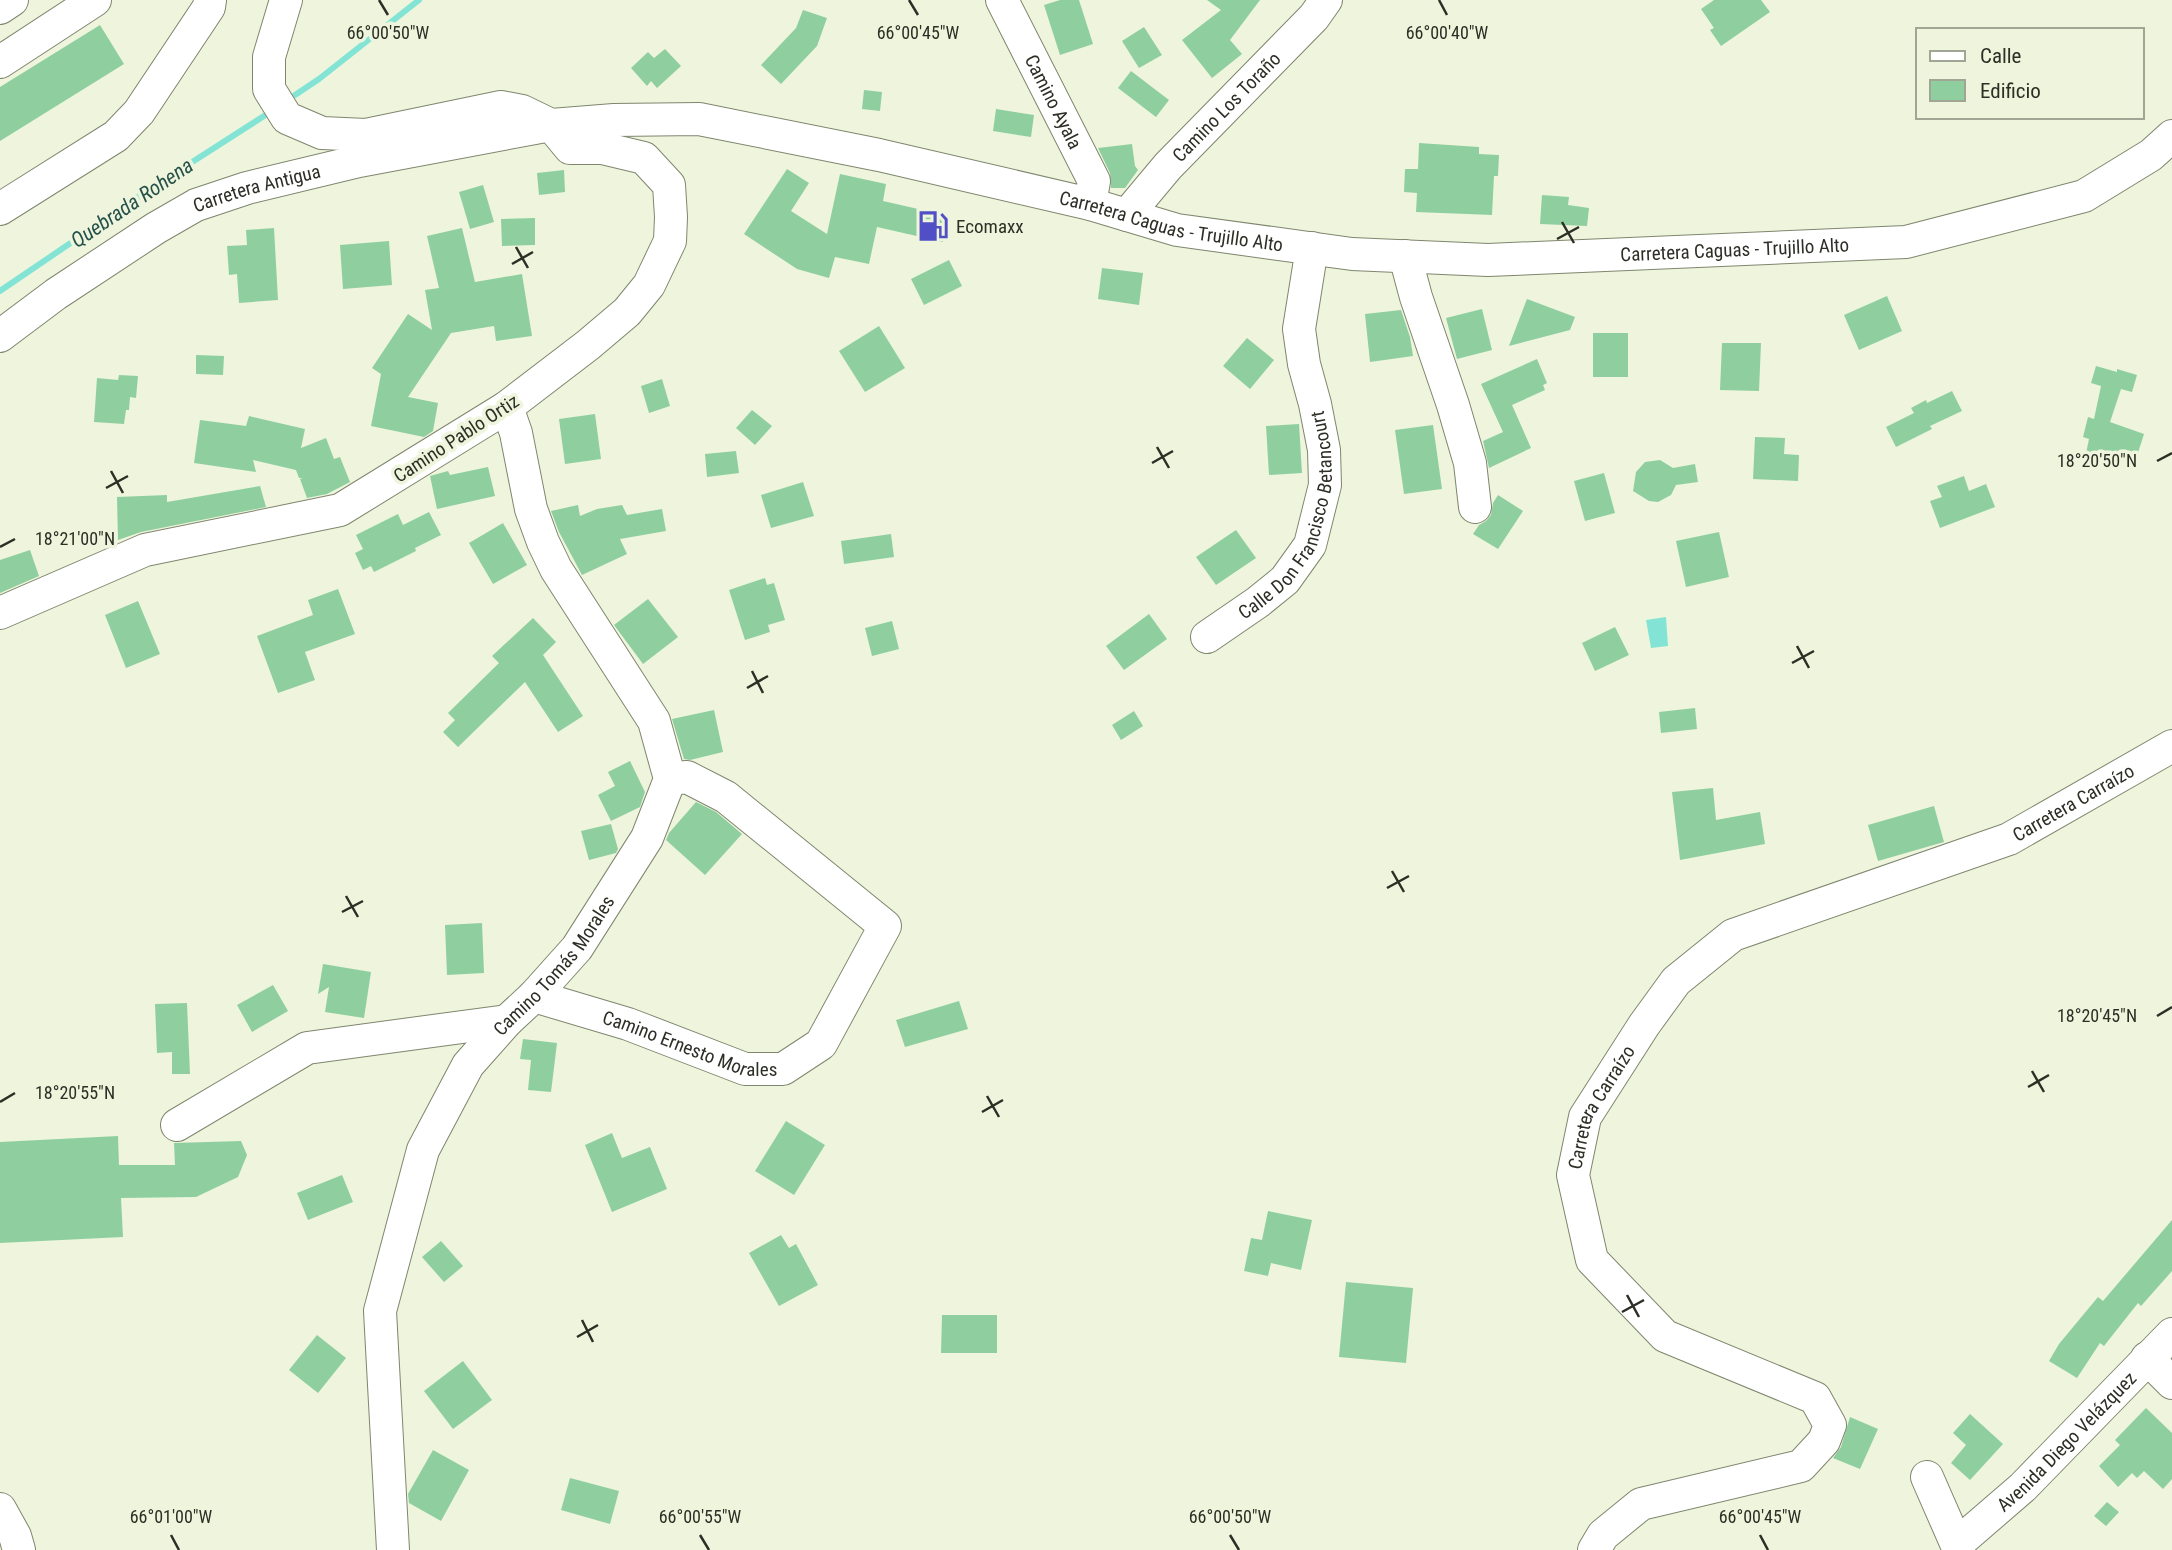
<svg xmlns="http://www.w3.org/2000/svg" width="2172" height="1550" font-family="'Roboto Condensed',sans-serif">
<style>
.water{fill:#83e4d5}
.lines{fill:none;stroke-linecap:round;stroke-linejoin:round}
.stream{stroke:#83e4d5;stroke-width:6}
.building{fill:#8fcf9f}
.minor-casing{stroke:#7f866e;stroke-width:34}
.minor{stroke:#fff;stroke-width:32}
.ticks{fill:none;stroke:#2c2f25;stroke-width:2.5}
.labels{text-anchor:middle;stroke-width:7;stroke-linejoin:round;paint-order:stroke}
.street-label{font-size:19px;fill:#2c2f25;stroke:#eef5dc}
.poi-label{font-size:19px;fill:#2c2f25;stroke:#eef5dc;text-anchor:start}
.water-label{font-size:21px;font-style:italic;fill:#26514b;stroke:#eef5dc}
.ticks-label{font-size:18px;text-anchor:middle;fill:#2c2f25;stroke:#eef5dc;stroke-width:7;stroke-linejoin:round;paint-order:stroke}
</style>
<rect width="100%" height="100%" fill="#eef5dc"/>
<!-- water -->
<path class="water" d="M1666 617 1668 646 1651 648 1646 620Z"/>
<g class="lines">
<!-- stream -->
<g class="stream">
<path d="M295 95 319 79 419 0"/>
<path d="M0 291 147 191 264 116"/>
</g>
</g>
<!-- building -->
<g class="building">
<path d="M1060 0H1079L1093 44 1060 55 1044 5Z"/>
<path d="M1207 0H1260L1230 40 1242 54 1212 78 1182 40 1221 10Z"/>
<path d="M1714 0H1761L1770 12 1721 46 1710 30 1714 28 1701 9Z"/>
<path d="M803 10 827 18 817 46 781 84 761 65 796 28Z"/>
<path d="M100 25 124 64 0 141V87Z"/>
<path d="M1144 27 1162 55 1139 68 1122 41Z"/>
<path d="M665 49 681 66 657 88 651 81 647 86 631 68 648 52 654 58Z"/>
<path d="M1131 71 1169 100 1156 117 1118 88Z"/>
<path d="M864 90 882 92 880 111 862 109Z"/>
<path d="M996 109 1034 115 1031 137 993 131Z"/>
<path d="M1419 143 1479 147V154L1499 155 1498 176H1494L1492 215 1416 212 1417 193 1404 192 1405 169H1418Z"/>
<path d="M1132 144 1135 166 1138 170 1125 188H1111L1110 173 1098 148Z"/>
<path d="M787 169 809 183 791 211 827 234 840 174 886 184 883 201 949 216 943 242 877 227 869 264 835 257 829 278 797 269 744 234Z"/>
<path d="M564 170 565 192 539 195 537 173Z"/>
<path d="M483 185 494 222 470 229 459 192Z"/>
<path d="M1542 195 1569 197 1568 205 1589 208 1587 226 1540 224Z"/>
<path d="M535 218V245L502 246 501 219Z"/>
<path d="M274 228 278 300 239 303 237 274 229 275 227 246 247 245 246 230Z"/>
<path d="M462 228 475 282 522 274 532 336 496 341 494 326 451 333 408 397 438 403 433 431 424 437 371 426 381 374 372 368 408 314 432 330 425 290 439 288 427 236Z"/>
<path d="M389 241 392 285 343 289 340 245Z"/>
<path d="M949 260 962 286 924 305 911 279Z"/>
<path d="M1102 268 1143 273 1139 305 1098 299Z"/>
<path d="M1887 296 1902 331 1859 350 1844 315Z"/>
<path d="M1527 299 1575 317 1570 330 1509 346Z"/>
<path d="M1482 309 1492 350 1457 359 1446 318Z"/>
<path d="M1401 310 1410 337 1413 356 1370 362 1365 314Z"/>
<path d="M879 326 905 368 865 392 839 351Z"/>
<rect x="1593" y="333" width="35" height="44"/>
<path d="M1247 338 1274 360 1250 389 1223 366Z"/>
<path d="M1722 343H1761L1759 391 1720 390Z"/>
<path d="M196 355 224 356 223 375 196 374Z"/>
<path d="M1537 359 1547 383 1543 385 1545 390 1512 405 1531 448 1489 468 1483 441 1503 432 1481 384Z"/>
<path d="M2096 366 2117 372V369L2137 375 2132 392 2121 389 2110 422 2144 434 2135 462 2100 450 2095 466 2084 463 2089 439 2083 437 2088 417 2094 419 2101 386 2091 383Z"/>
<path d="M119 375 138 376 136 398 130 397 129 410H126L124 424 94 422 97 378 118 380Z"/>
<path d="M662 379 670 406 649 413 641 386Z"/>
<path d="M1952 391 1962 411 1930 426 1932 429 1896 447 1886 427 1914 413 1911 408 1926 400 1927 403Z"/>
<path d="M752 410 772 426 755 445 736 428Z"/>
<path d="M595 414 601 459 565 464 559 419Z"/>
<path d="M249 416 305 429 301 448 326 438 334 459 340 457 350 482 327 494 307 498 300 479 303 478H299L296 470 253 460 256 472 194 463 200 420 246 426Z"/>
<path d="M1299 424 1302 473 1269 475 1266 426Z"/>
<path d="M1433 425 1442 489 1404 494 1395 430Z"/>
<path d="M1755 437 1785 438 1784 454 1799 455 1798 481 1753 479Z"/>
<path d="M736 451 739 473 707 477 705 454Z"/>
<path d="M1660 460 1673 468 1695 464 1698 482 1676 485 1671 495 1658 502 1649 501 1633 491 1636 472 1645 462Z"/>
<path d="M488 467 495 496 437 509 430 476 448 471 450 475Z"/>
<path d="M1604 473 1615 513 1585 521 1574 481Z"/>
<path d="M1964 476 1969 491 1986 484 1995 507 1940 528 1930 501 1942 497 1937 486Z"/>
<path d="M803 482 814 516 771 528 761 495Z"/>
<path d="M260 486 266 507 141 532 118 540 117 497 167 495V502Z"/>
<path d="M1498 495 1523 511 1498 549 1473 534 1479 525 1486 521 1491 515 1493 503Z"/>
<path d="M578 505 580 516 597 509 622 505 627 515 662 509 666 531 620 539 627 554 582 575 559 532 551 511Z"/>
<path d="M429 512 441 535 415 548 416 551 374 572 371 566 363 570 355 553 363 549 356 535 398 514 403 525Z"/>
<path d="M503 523 527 565 493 584 469 543Z"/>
<path d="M1236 530 1256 558 1216 585 1196 557Z"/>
<path d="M1719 532 1729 577 1686 587 1676 541Z"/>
<path d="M891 534 894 557 844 564 841 541Z"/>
<path d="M30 550 39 576 0 593V560Z"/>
<path d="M765 578 767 585 774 583 785 620 768 625 770 632 745 640 729 590Z"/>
<path d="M338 589 355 634 305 652 315 680 278 693 257 636 313 615 308 600Z"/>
<path d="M648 599 678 637 643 664 614 625Z"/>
<path d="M138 601 160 654 126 668 105 615Z"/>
<path d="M1149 614 1167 639 1124 670 1106 646Z"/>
<path d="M533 618 556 642 543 655 583 716 558 732 525 682 458 747 443 732 455 720 448 713 499 663 492 656Z"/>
<path d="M892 621 899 649 872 656 865 628Z"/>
<path d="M1615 627 1629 655 1595 671 1582 643Z"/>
<path d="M1695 708 1697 729 1661 733 1659 712Z"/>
<path d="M714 710 723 752 690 760 684 759 672 719Z"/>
<path d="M1134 711 1143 726 1121 740 1112 725Z"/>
<path d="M630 761 645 792 640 807 611 821 598 795 615 786 608 772Z"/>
<path d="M1713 788 1716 820 1760 812 1765 844 1680 860 1672 792Z"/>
<path d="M696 802 716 812 742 834 705 875 666 840 669 833Z"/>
<path d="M1934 806 1944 842 1878 861 1868 825Z"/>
<path d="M611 824 618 849 616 853 589 860 581 831Z"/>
<path d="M482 923 484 973 447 975 445 925Z"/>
<path d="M323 964 371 972 364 1018 325 1012 329 987 318 994Z"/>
<path d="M273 985 288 1011 252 1032 237 1005Z"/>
<path d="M959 1001 968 1029 905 1047 896 1020Z"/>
<path d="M187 1003 190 1074H172V1052L157 1053 155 1004Z"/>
<path d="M523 1039 557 1043 551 1092 528 1090 531 1060 520 1059Z"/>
<path d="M786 1121 825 1145 794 1195 755 1171Z"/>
<path d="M612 1133 622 1158 650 1147 667 1189 612 1212 585 1145Z"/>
<path d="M118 1136 119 1165H175L174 1143 241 1141 247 1155 238 1177 196 1197 121 1198 123 1237 0 1243V1142Z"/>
<path d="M342 1175 353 1202 308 1220 297 1193Z"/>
<path d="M1268 1211 1312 1220 1301 1270 1271 1263 1268 1276 1244 1271 1251 1238 1262 1240Z"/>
<path d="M2172 1220V1271L2141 1306 2138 1303 2104 1346 2100 1343 2077 1378 2049 1361 2059 1344 2098 1297 2103 1301Z"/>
<path d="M781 1235 789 1248 796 1244 818 1285 779 1306 749 1253Z"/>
<path d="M441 1241 463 1266 444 1282 422 1257Z"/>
<path d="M1346 1282 1413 1288 1406 1363 1339 1357Z"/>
<path d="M942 1315H997V1353H941Z"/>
<path d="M317 1335 346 1358 318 1393 289 1370Z"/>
<path d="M463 1361 492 1400 453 1429 424 1391Z"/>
<path d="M2146 1408 2172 1433V1479L2163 1489 2144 1471 2137 1478 2132 1473 2118 1487 2099 1466 2120 1445 2115 1440Z"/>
<path d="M1970 1414 2003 1444 1970 1480 1951 1463 1966 1445 1953 1433Z"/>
<path d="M1850 1417 1878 1429 1860 1469 1833 1458 1841 1447Z"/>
<path d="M433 1450 469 1470 441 1521 409 1503 408 1494Z"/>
<path d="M570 1478 619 1491 610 1524 561 1510Z"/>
<path d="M2107 1502 2119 1512 2106 1526 2094 1516Z"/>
</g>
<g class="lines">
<defs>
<g id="minor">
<path id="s1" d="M286 0 269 57V89L287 118 322 133 366 135 501 107 522 111 551 125 614 120 699 119 879 155 1090 204 1177 230 1352 254 1488 260 1906 242 2084 196 2151 155 2172 136"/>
<path id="s2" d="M1002 0 1094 181 1090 204"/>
<path d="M0 8 12 0"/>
<path d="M0 62 95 0"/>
<path d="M0 209 116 136 139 112 209 7 210 0"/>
<path id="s3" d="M1127 215 1168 166 1314 17 1326 0"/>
<path d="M1405 256 1416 297 1453 405 1470 463 1475 507"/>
<path id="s4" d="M0 336 56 294 156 228 196 205 247 188 359 161 551 125 570 148H602L644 158 669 185 671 217 670 241 649 285 627 312 588 345 507 407 340 510 145 550 0 613"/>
<path id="s5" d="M1207 637 1258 602 1285 580 1310 545 1325 485 1324 450 1315 404 1304 364 1299 329 1312 248"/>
<path id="s6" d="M534 996 628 1024 745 1069H783L821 1044 885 926 726 797 687 777 670 779"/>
<path d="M177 1125 307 1048 507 1021"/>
<path d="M2147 1358 2172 1383"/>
<path d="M1927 1477 1959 1550"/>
<path d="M0 1509 15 1536 19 1550"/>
<path id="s7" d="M1957 1544 2023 1487 2172 1334"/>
<path id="s8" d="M393 1550 380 1311 423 1150 468 1065 507 1021 534 996 577 948 647 838 670 779 654 721 556 569 543 542 531 509 516 433 507 407"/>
<path id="s9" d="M1594 1550 1603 1535 1641 1504 1801 1466 1824 1441 1830 1425 1815 1398 1665 1336 1592 1260 1573 1175 1585 1117 1644 1025 1676 981 1733 935 2009 839 2172 746"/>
</g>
</defs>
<!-- minor casing -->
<use href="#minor" class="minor-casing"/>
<!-- minor -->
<use href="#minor" class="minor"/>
</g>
<!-- ticks -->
<path class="ticks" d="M379 0 388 15M909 0 918 15M1439 0 1447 15M1562 222 1574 243M1557 239 1579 227M516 247 528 268M512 264 533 252M1157 447 1169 468M2157 461 2172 453M1152 463 1173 451M111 471 123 493M106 488 128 476M0 547 15 539M1797 646 1809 668M1792 663 1814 651M752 671 763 693M747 688 768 676M1392 871 1404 892M1387 888 1409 876M346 896 358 917M342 912 363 901M2157 1016 2172 1007M2032 1071 2044 1092M2028 1087 2049 1075M987 1096 999 1117M0 1102 15 1093M982 1112 1003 1100M1627 1295 1639 1317M1622 1312 1644 1300M582 1320 593 1342M577 1337 598 1325M171 1535 179 1550M700 1535 709 1550M1230 1535 1239 1550M1760 1535 1768 1550"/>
<!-- icons -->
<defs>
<symbol id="fuel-bare" viewBox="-9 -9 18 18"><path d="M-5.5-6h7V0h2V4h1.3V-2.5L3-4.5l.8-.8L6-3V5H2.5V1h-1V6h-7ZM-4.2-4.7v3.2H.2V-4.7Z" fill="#514fc6" stroke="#eef5dc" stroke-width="2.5" paint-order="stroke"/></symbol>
</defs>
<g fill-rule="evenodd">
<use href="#fuel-bare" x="911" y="204" width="44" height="44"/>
</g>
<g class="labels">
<!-- street labels -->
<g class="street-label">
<text dy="7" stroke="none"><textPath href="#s2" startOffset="114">Camino Ayala</textPath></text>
<text dy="7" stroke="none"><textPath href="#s3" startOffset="147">Camino Los Toraño</textPath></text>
<text dy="7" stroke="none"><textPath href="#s4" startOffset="299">Carretera Antigua</textPath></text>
<text dy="7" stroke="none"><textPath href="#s1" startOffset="1031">Carretera Caguas - Trujillo Alto</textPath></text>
<text dy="7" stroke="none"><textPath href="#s1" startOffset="1598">Carretera Caguas - Trujillo Alto</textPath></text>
<text transform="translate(456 438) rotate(-33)" y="7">Camino Pablo Ortiz</text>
<text dy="7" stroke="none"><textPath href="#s5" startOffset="158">Calle Don Francisco Betancourt</textPath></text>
<text dy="7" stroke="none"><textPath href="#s9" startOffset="1330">Carretera Carraízo</textPath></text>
<text dy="7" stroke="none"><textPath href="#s8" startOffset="634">Camino Tomás Morales</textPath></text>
<text dy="7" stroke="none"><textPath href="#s6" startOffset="164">Camino Ernesto Morales</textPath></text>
<text dy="7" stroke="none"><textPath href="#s9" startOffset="742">Carretera Carraízo</textPath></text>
<text dy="7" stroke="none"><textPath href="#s7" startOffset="150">Avenida Diego Velázquez</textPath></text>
</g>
<!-- poi labels -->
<g class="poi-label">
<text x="956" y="233">Ecomaxx</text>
</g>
<!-- water labels -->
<g class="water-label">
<text transform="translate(132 203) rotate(-34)" y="7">Quebrada Rohena</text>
</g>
</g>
<g class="ticks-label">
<text x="388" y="39">66°00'50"W</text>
<text x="918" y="39">66°00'45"W</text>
<text x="1447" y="39">66°00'40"W</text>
<text x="2097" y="467">18°20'50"N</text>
<text x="75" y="545">18°21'00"N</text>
<text x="2097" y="1022">18°20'45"N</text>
<text x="75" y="1099">18°20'55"N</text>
<text x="171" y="1523">66°01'00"W</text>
<text x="700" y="1523">66°00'55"W</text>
<text x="1230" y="1523">66°00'50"W</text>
<text x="1760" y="1523">66°00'45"W</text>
</g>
<!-- legend -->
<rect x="1916" y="28" width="228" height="91" fill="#eef5dc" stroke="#a0a693" stroke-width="2"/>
<rect x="1930" y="51" width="35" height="10" fill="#ffffff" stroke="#a0a693" stroke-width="2"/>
<text x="1980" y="63" font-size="21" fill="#2c2f25">Calle</text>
<rect x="1930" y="80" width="35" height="21" fill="#8fcf9f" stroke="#a0a693" stroke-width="2"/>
<text x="1980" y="98" font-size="21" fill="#2c2f25">Edificio</text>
</svg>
